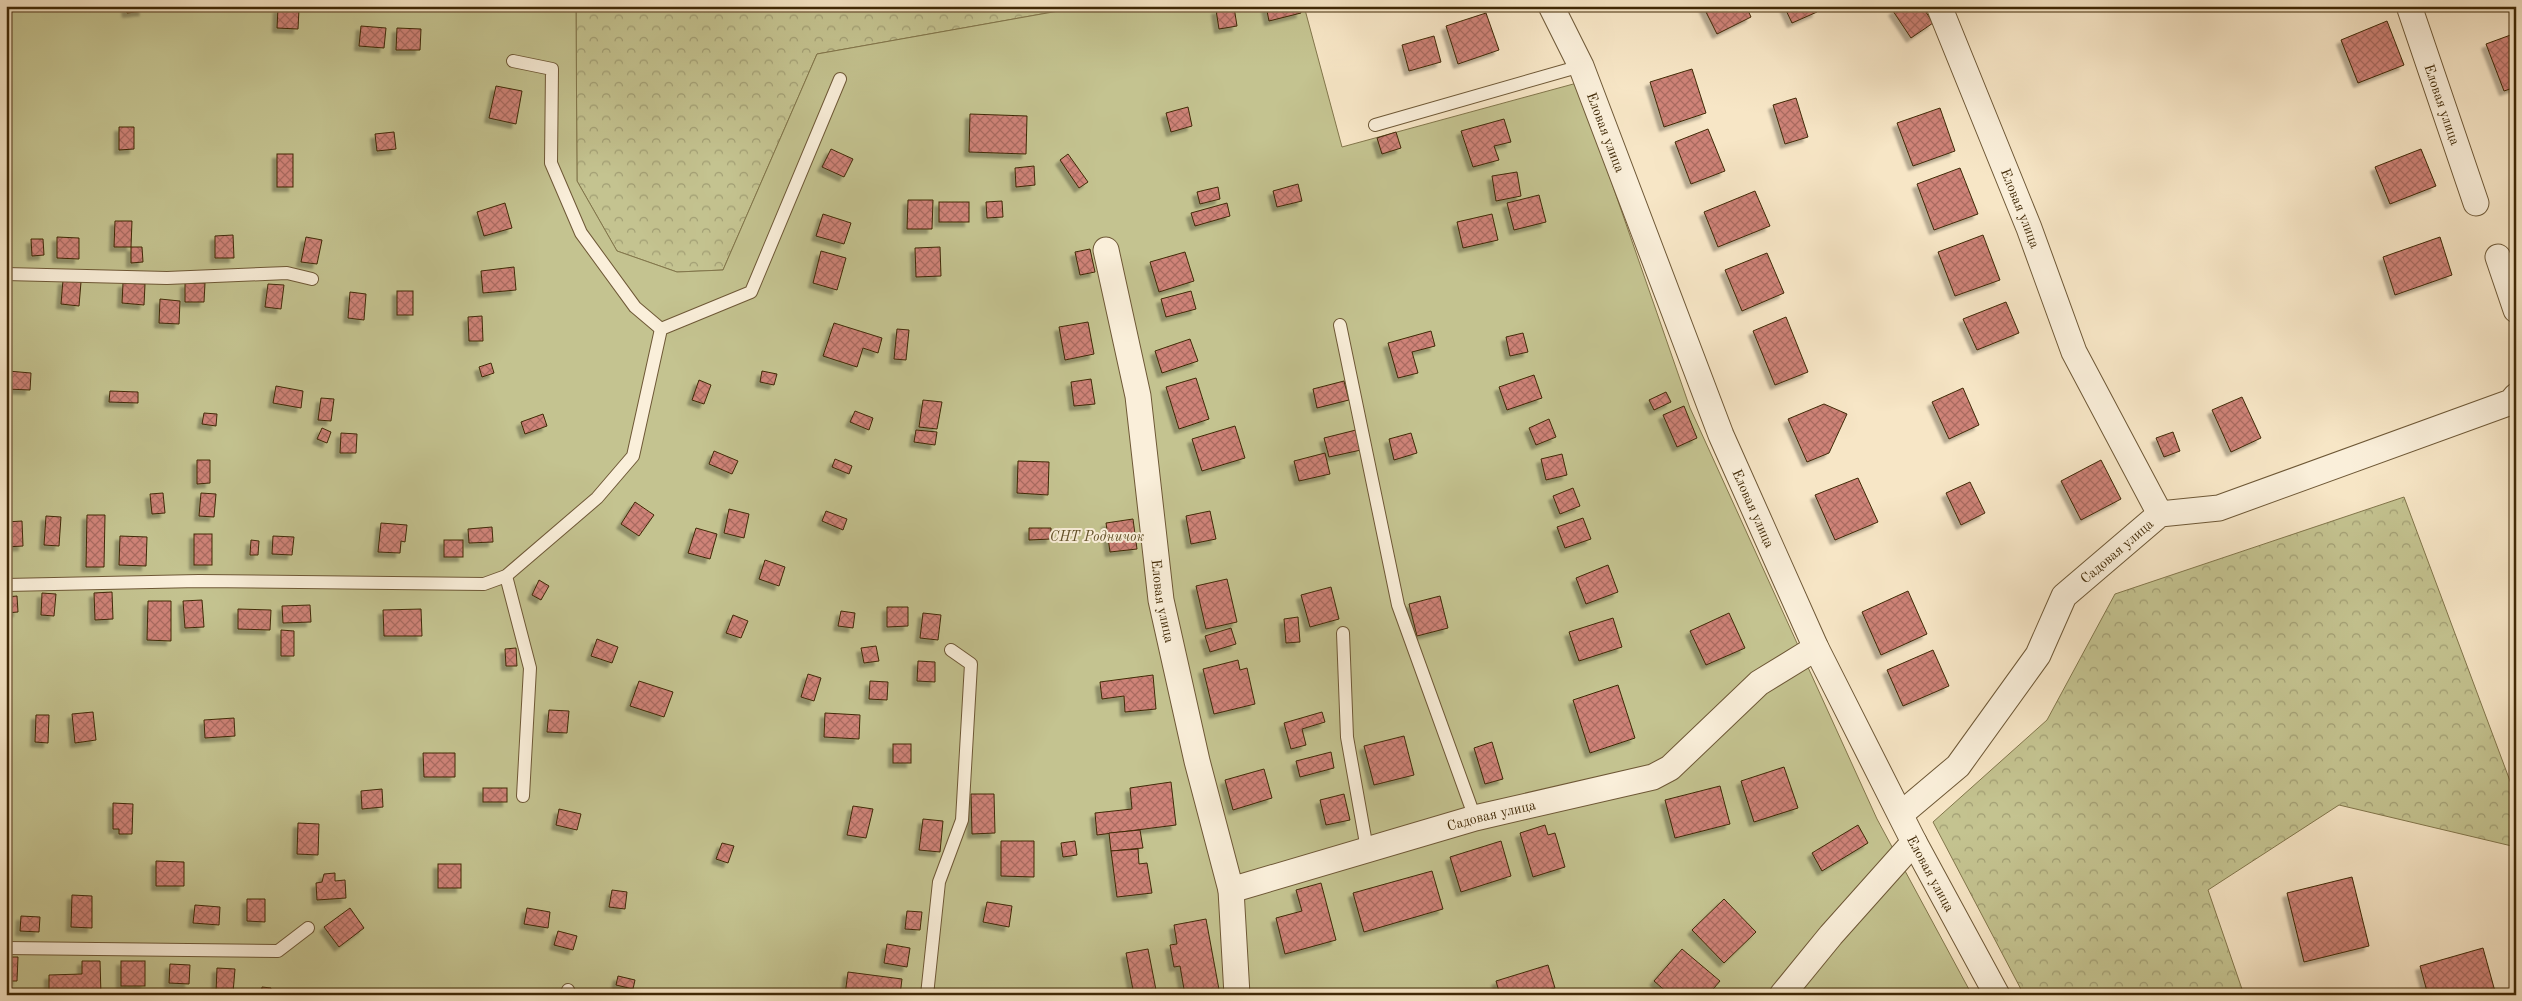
<svg xmlns="http://www.w3.org/2000/svg" width="2522" height="1001" font-family="'Old Standard TT',serif">
<style>
.forest{fill:url(#forest-crowns);stroke:#82764b}
.garden{fill:#c4c390;stroke:#82764b}
.building{fill:url(#building-cross-hatch);stroke:#402906;filter:url(#shadow)}
.lines{fill:none;stroke-linecap:round;stroke-linejoin:round}
.service-casing{stroke:#6e5836;stroke-width:14}
.minor-casing{stroke:#6e5836;stroke-width:27}
.service{stroke:#faefda;stroke-width:12}
.minor{stroke:#faefda;stroke-width:25}
.labels{text-anchor:middle;stroke-width:4;stroke-linejoin:round;paint-order:stroke}
.street-label{font-size:14px;fill:#402906;stroke:#faefda}
.park-label{font-size:14px;font-style:italic;fill:#615028;stroke:#faefda}
</style>
<defs>
<pattern id="forest-crowns" width="20" height="18" patternUnits="userSpaceOnUse" patternTransform="scale(1.25)"><rect width="20" height="18" fill="#c4c390"/><path d="M2 6a3 3 0 1 1 6 0M12 15a3 3 0 1 1 6 0" fill="none" stroke="#a19e74"/></pattern>
<pattern id="building-cross-hatch" width="8" height="8" patternUnits="userSpaceOnUse" patternTransform="scale(1.25)"><rect width="8" height="8" fill="#cf8378"/><path d="M0 0l8 8M0 8l8-8" fill="none" stroke="#a96b60"/></pattern>
<filter id="shadow"><feDropShadow dx="-4.5" dy="4.5" stdDeviation="1" flood-color="#0004"/></filter>
</defs>
<rect width="100%" height="100%" fill="#f7e6c6"/>
<filter id="stains"><feTurbulence type="fractalNoise" baseFrequency=".004" numOctaves="4"/><feColorMatrix values="0 0 0 0 .2 0 0 0 0 .09 0 0 0 0 .02 0 0 0 .5 -.17"/></filter>
<radialGradient id="worn" r=".72"><stop offset=".6" stop-color="#630" stop-opacity="0"/><stop offset="1" stop-color="#630" stop-opacity=".3"/></radialGradient>
<!-- forest -->
<g class="forest">
<path d="M576 6H1063L1064 10 817 54 723 270 677 272 617 251 577 181Z"/>
<path d="M2404 497 2516 797V847L2339 805 2208 890 2244 995H2024L1933 822 2047 720 2115 594Z"/>
</g>
<!-- garden -->
<path class="garden" d="M6 6H576L577 181 617 251 677 272 723 270 817 54 1064 10 1063 6H1304L1342 147 1577 83 1690 408 1877 819 1972 995H6Z"/>
<!-- building -->
<g class="building">
<path d="M126 6H143L144 11 127 13Z"/>
<path d="M1266 6H1299L1301 13 1269 21Z"/>
<path d="M1703 6H1746L1751 17 1717 34Z"/>
<path d="M1784 6H1815L1817 12 1792 23Z"/>
<path d="M1900 6H1922L1933 23 1911 38 1893 11Z"/>
<path d="M1234 7 1237 26 1219 29 1216 10Z"/>
<path d="M278 8 299 9 298 29 277 28Z"/>
<path d="M1486 13 1499 50 1458 64 1446 26Z"/>
<path d="M2387 21 2404 65 2358 83 2341 40Z"/>
<path d="M361 26 386 28 384 48 359 46Z"/>
<path d="M397 28 421 29 420 50H396Z"/>
<path d="M2516 33V87L2504 91 2486 44Z"/>
<path d="M1434 36 1441 62 1409 71 1402 45Z"/>
<path d="M1692 69 1706 113 1664 127 1650 82Z"/>
<path d="M496 86 522 91 516 124 489 118Z"/>
<path d="M1796 98 1808 137 1785 144 1773 105Z"/>
<path d="M1188 107 1192 126 1171 132 1166 113Z"/>
<path d="M1940 108 1955 151 1913 166 1897 123Z"/>
<path d="M970 114 1027 116 1026 154 969 152Z"/>
<path d="M1504 119 1511 142 1494 146 1499 160 1473 167 1461 131Z"/>
<path d="M119 127H134V149L119 150Z"/>
<path d="M1708 129 1725 171 1691 184 1675 142Z"/>
<path d="M394 132 396 149 377 151 375 134Z"/>
<path d="M1396 132 1401 148 1382 154 1377 138Z"/>
<path d="M831 149 853 159 844 177 822 167Z"/>
<path d="M2421 149 2436 186 2390 204 2375 167Z"/>
<rect x="277" y="154" width="16" height="33"/>
<path d="M1068 154 1088 182 1079 188 1060 160Z"/>
<path d="M1034 166 1035 185 1016 187 1015 168Z"/>
<path d="M1960 168 1978 214 1934 230 1917 184Z"/>
<path d="M1517 172 1521 196 1496 201 1492 176Z"/>
<path d="M1298 184 1302 201 1277 207 1273 191Z"/>
<path d="M1218 187 1220 199 1200 204 1197 192Z"/>
<path d="M1755 191 1770 226 1718 247 1704 212Z"/>
<path d="M1539 195 1546 222 1514 230 1507 203Z"/>
<path d="M908 200H933L932 229H907Z"/>
<path d="M1002 201 1003 217 987 218 986 202Z"/>
<rect x="939" y="202" width="30" height="20"/>
<path d="M505 203 512 228 484 236 477 212Z"/>
<path d="M1227 203 1230 216 1195 226 1191 213Z"/>
<path d="M823 214 851 223 844 244 816 236Z"/>
<path d="M1492 214 1498 240 1463 248 1457 222Z"/>
<path d="M115 221H132L131 247H114Z"/>
<path d="M233 235 234 258H215V236Z"/>
<path d="M1983 235 2000 280 1955 296 1938 252Z"/>
<path d="M57 237 79 238V259L57 258Z"/>
<path d="M306 237 322 240 317 264 301 262Z"/>
<path d="M2440 237 2452 275 2395 295 2383 257Z"/>
<path d="M31 239H43L44 255 32 256Z"/>
<path d="M131 247H142L143 262 131 263Z"/>
<path d="M940 247 941 276 916 277 915 248Z"/>
<path d="M1090 249 1095 272 1080 275 1075 252Z"/>
<path d="M821 251 846 258 837 290 813 283Z"/>
<path d="M1185 252 1194 281 1159 292 1150 262Z"/>
<path d="M1767 253 1784 293 1742 311 1725 270Z"/>
<path d="M514 267 516 290 483 293 481 271Z"/>
<path d="M63 280 81 282 79 306 61 304Z"/>
<path d="M123 283 145 284 144 305 122 303Z"/>
<path d="M185 283H205L204 302H185Z"/>
<path d="M268 284 284 285 281 309 265 307Z"/>
<rect x="397" y="291" width="16" height="24"/>
<path d="M1191 291 1196 309 1166 317 1161 299Z"/>
<path d="M350 292 366 294 364 320 348 318Z"/>
<path d="M160 299 180 301 179 324 159 323Z"/>
<path d="M2006 302 2019 333 1977 350 1963 319Z"/>
<path d="M482 316 483 341H469L468 317Z"/>
<path d="M1786 317 1808 372 1775 385 1753 331Z"/>
<path d="M1088 322 1094 354 1065 360 1059 327Z"/>
<path d="M834 323 882 338 878 353 863 348 857 367 823 356Z"/>
<path d="M897 329 909 330 906 360 894 359Z"/>
<path d="M1431 331 1435 346 1412 352 1418 373 1398 378 1388 343Z"/>
<path d="M1523 333 1528 352 1510 356 1506 337Z"/>
<path d="M1190 339 1198 361 1162 373 1155 351Z"/>
<path d="M491 363 494 373 482 377 479 367Z"/>
<path d="M8 371 31 373 30 390 7 389Z"/>
<path d="M762 371 777 374 774 385 760 382Z"/>
<path d="M1534 375 1542 398 1507 410 1499 387Z"/>
<path d="M1196 378 1209 419 1179 429 1166 387Z"/>
<path d="M1091 379 1095 404 1074 406 1071 382Z"/>
<path d="M699 380 711 385 704 404 692 400Z"/>
<path d="M1344 381 1349 400 1317 408 1313 389Z"/>
<path d="M276 386 303 391 301 408 273 403Z"/>
<path d="M1963 388 1979 425 1949 439 1932 402Z"/>
<path d="M110 391 138 392V403L109 402Z"/>
<path d="M1666 392 1671 402 1654 410 1649 400Z"/>
<path d="M2242 397 2261 438 2231 452 2212 410Z"/>
<path d="M321 398 334 399 331 421 318 420Z"/>
<path d="M923 400 942 402 937 429 919 427Z"/>
<path d="M1824 404 1847 414 1829 453 1807 462 1788 419Z"/>
<path d="M1684 406 1697 438 1677 447 1663 415Z"/>
<path d="M855 411 873 418 869 430 850 422Z"/>
<path d="M204 413 217 414 216 426 202 424Z"/>
<path d="M543 414 547 426 525 434 521 422Z"/>
<path d="M1549 419 1556 437 1536 445 1529 428Z"/>
<path d="M1235 426 1245 458 1202 471 1192 439Z"/>
<path d="M322 428 331 432 327 443 317 439Z"/>
<path d="M916 430 937 432 935 445 914 442Z"/>
<path d="M1356 430 1361 450 1329 457 1324 438Z"/>
<path d="M2173 432 2180 451 2164 457 2156 438Z"/>
<path d="M341 433 357 434 356 453H340Z"/>
<path d="M1411 433 1417 453 1394 460 1389 439Z"/>
<path d="M714 451 738 461 732 474 709 464Z"/>
<path d="M1325 453 1330 474 1299 481 1294 461Z"/>
<path d="M1562 454 1567 475 1546 480 1541 459Z"/>
<path d="M835 459 852 466 849 474 832 467Z"/>
<path d="M197 460H210V483L197 484Z"/>
<path d="M2101 460 2121 499 2081 520 2061 481Z"/>
<path d="M1018 461 1049 462 1048 495 1017 493Z"/>
<path d="M1858 478 1878 522 1835 540 1815 495Z"/>
<path d="M1970 482 1985 513 1961 525 1946 493Z"/>
<path d="M1573 488 1580 506 1560 514 1553 496Z"/>
<path d="M163 493 165 513 152 514 150 494Z"/>
<path d="M201 493 216 494 214 517 199 516Z"/>
<path d="M635 502 654 515 639 536 621 524Z"/>
<path d="M729 509 749 514 744 538 724 533Z"/>
<path d="M826 511 847 519 843 530 822 521Z"/>
<path d="M1210 511 1216 539 1191 544 1186 516Z"/>
<path d="M87 515H105L104 567H86Z"/>
<path d="M46 516 61 517 59 546 44 545Z"/>
<path d="M1583 518 1591 539 1565 548 1557 527Z"/>
<path d="M1133 519 1137 549 1110 552 1106 523Z"/>
<path d="M22 521 23 546 6 547V522Z"/>
<path d="M381 523 407 525 405 542 401 541 400 553 378 552Z"/>
<path d="M492 527 493 542 469 543 468 529Z"/>
<path d="M696 528 717 534 710 559 688 553Z"/>
<path d="M1029 528H1051V539L1029 540Z"/>
<rect x="194" y="534" width="18" height="31"/>
<path d="M120 536 147 537 146 566 119 565Z"/>
<path d="M273 536 294 537 292 555 272 554Z"/>
<path d="M251 540 259 541 258 555H250Z"/>
<rect x="444" y="540" width="19" height="17"/>
<path d="M765 560 785 567 779 586 759 579Z"/>
<path d="M1608 565 1618 592 1586 604 1576 578Z"/>
<path d="M1227 579 1237 622 1206 629 1196 586Z"/>
<path d="M539 580 549 586 541 600 532 595Z"/>
<path d="M1331 587 1339 619 1310 627 1301 595Z"/>
<path d="M1908 591 1927 634 1881 655 1862 612Z"/>
<path d="M112 592 113 619 95 620 94 593Z"/>
<path d="M42 593 56 594 54 616 41 615Z"/>
<path d="M17 596 18 612 6 613V597Z"/>
<path d="M1440 596 1448 628 1417 636 1409 604Z"/>
<path d="M202 600 204 627 185 628 183 601Z"/>
<path d="M148 601H171V641L147 640Z"/>
<path d="M310 605 311 622 283 623 282 606Z"/>
<path d="M887 607H908V626L887 627Z"/>
<path d="M238 609 271 610 270 630 238 629Z"/>
<path d="M421 609 422 636H384L383 610Z"/>
<path d="M841 611 855 613 853 628 838 626Z"/>
<path d="M923 613 941 615 938 640 920 638Z"/>
<path d="M1729 613 1745 648 1706 665 1690 631Z"/>
<path d="M733 615 748 621 741 638 726 633Z"/>
<path d="M1298 617 1300 642 1286 643 1284 619Z"/>
<path d="M1613 618 1622 647 1579 661 1569 632Z"/>
<path d="M1231 628 1236 644 1210 652 1205 636Z"/>
<path d="M281 630 294 631V656H281Z"/>
<path d="M597 639 618 647 612 663 591 656Z"/>
<path d="M876 646 879 661 864 663 861 648Z"/>
<path d="M516 648 517 666H506L505 649Z"/>
<path d="M1933 650 1949 686 1903 706 1887 670Z"/>
<path d="M1238 660 1240 670 1247 668 1255 704 1214 714 1203 669Z"/>
<path d="M918 661 935 662V682L917 681Z"/>
<path d="M808 674 821 678 814 701 801 697Z"/>
<path d="M1153 675 1156 709 1125 712 1124 696 1102 699 1100 682Z"/>
<path d="M639 681 673 692 664 717 630 706Z"/>
<path d="M870 681 888 682 887 700 869 699Z"/>
<path d="M1618 685 1635 738 1590 753 1573 700Z"/>
<path d="M549 710 569 711 567 733 547 732Z"/>
<path d="M93 712 96 740 75 743 72 714Z"/>
<path d="M1322 712 1325 722 1302 729 1306 745 1291 749 1284 723Z"/>
<path d="M825 713 860 715 859 739 824 737Z"/>
<path d="M36 715H49L48 743 35 742Z"/>
<path d="M234 718 235 736 205 738 204 720Z"/>
<path d="M1404 736 1414 775 1374 785 1364 746Z"/>
<path d="M1492 742 1503 779 1485 784 1474 748Z"/>
<rect x="893" y="744" width="18" height="19"/>
<path d="M1331 752 1334 768 1300 777 1296 761Z"/>
<path d="M423 753H455V777H424Z"/>
<path d="M1784 767 1798 808 1754 822 1741 781Z"/>
<path d="M1264 769 1272 798 1233 810 1225 780Z"/>
<path d="M1171 782 1176 825 1097 835 1095 813 1132 809 1130 788Z"/>
<path d="M1720 786 1730 824 1675 838 1665 800Z"/>
<rect x="483" y="788" width="24" height="14"/>
<path d="M382 789 383 807 362 809 361 791Z"/>
<path d="M971 794H994L995 833 972 834Z"/>
<path d="M1344 794 1350 820 1326 825 1320 800Z"/>
<path d="M113 803 133 804 132 834H119V829H113Z"/>
<path d="M853 806 873 809 866 838 847 835Z"/>
<path d="M559 809 581 814 577 830 556 825Z"/>
<path d="M923 819 943 821 940 852 919 850Z"/>
<path d="M298 823 319 824 318 855 297 854Z"/>
<path d="M1545 825 1548 835 1555 833 1565 867 1533 877 1520 833Z"/>
<path d="M1858 825 1868 843 1822 871 1812 853Z"/>
<path d="M1140 830 1143 848 1111 851 1109 833Z"/>
<path d="M1001 841H1034V877L1001 876Z"/>
<path d="M1075 841 1077 855 1063 857 1061 843Z"/>
<path d="M1501 841 1511 876 1461 892 1450 857Z"/>
<path d="M722 843 734 846 728 863 716 859Z"/>
<path d="M1138 849 1139 864 1147 863 1152 893 1117 897 1111 851Z"/>
<path d="M156 861 184 862V886H156Z"/>
<rect x="438" y="864" width="23" height="24"/>
<path d="M1432 871 1443 909 1364 932 1353 893Z"/>
<path d="M335 873V881L345 880 346 898 317 900 316 883 322 882 324 874Z"/>
<path d="M2352 877 2369 946 2304 962 2287 893Z"/>
<path d="M1321 883 1336 940 1285 954 1276 918 1302 911 1296 890Z"/>
<path d="M612 890 627 892 625 909 609 907Z"/>
<path d="M72 895 92 896V928L71 927Z"/>
<path d="M247 899H265V922L247 921Z"/>
<path d="M1724 899 1756 932 1724 963 1692 930Z"/>
<path d="M987 902 1012 906 1009 927 983 922Z"/>
<path d="M195 905 220 907 219 925 193 923Z"/>
<path d="M350 908 364 928 339 947 324 927Z"/>
<path d="M527 908 550 912 548 928 524 924Z"/>
<path d="M907 911 922 912 920 930 905 929Z"/>
<path d="M21 916 40 917 39 932 20 931Z"/>
<path d="M1206 919 1220 995H1185L1180 966 1174 967 1170 945 1177 944 1174 925Z"/>
<path d="M558 931 577 936 573 950 554 945Z"/>
<path d="M887 944 910 948 907 967 884 963Z"/>
<path d="M2483 948 2496 995H2428L2420 966Z"/>
<path d="M1148 949 1157 995H1134L1126 953Z"/>
<path d="M1682 949 1720 981 1708 995H1670L1654 981Z"/>
<path d="M6 957H18L17 981H6Z"/>
<path d="M82 961H100L101 995H49V975L82 974Z"/>
<rect x="121" y="961" width="24" height="25"/>
<path d="M170 964 190 965 189 984 169 983Z"/>
<path d="M1548 965 1555 988 1532 995H1500L1496 981Z"/>
<path d="M217 968 235 969 233 993 216 992Z"/>
<path d="M848 972 902 979 900 995H845Z"/>
<path d="M618 976 635 980 633 989 616 985Z"/>
<path d="M262 987 271 988 270 995H261Z"/>
<path d="M786 991 807 993V995H786Z"/>
</g>
<g class="lines">
<defs>
<g id="service">
<path d="M513 61 552 69 551 163 581 233 635 307 661 329"/>
<path d="M1375 125 1581 66"/>
<path d="M6 274 167 278 287 273 312 279"/>
<path d="M1340 325 1398 605 1475 818"/>
<path d="M506 576 530 668 523 796"/>
<path d="M6 585 199 581 484 584 506 576 597 498 633 456 661 329 751 292 840 79"/>
<path d="M1343 633 1347 737 1367 849"/>
<path d="M6 948 278 951 308 928"/>
<path d="M567 995 568 990"/>
<path d="M927 995 939 882 962 820 971 664 951 650"/>
</g>
<g id="minor">
<path id="s1" d="M1551 6 1581 66 1721 435 1816 648 1914 842 1997 995"/>
<path id="s2" d="M1939 6 2029 228 2074 352 2160 514"/>
<path id="s3" d="M2409 6 2476 203"/>
<path id="s4" d="M1106 250 1138 396 1161 600 1197 761 1231 890"/>
<path d="M2498 257 2516 310"/>
<path id="s5" d="M1901 814 1958 766 2038 655 2064 596 2160 514 2219 508 2511 402 2516 396"/>
<path id="s6" d="M1237 995 1231 890 1475 818 1653 777 1670 768 1759 683 1816 648"/>
<path d="M1782 995 1831 935 1914 842"/>
</g>
</defs>
<!-- service casing -->
<use href="#service" class="service-casing"/>
<!-- minor casing -->
<use href="#minor" class="minor-casing"/>
<!-- service -->
<use href="#service" class="service"/>
<!-- minor -->
<use href="#minor" class="minor"/>
</g>
<g class="labels">
<!-- street labels -->
<g class="street-label">
<text dy="5" stroke="none"><textPath href="#s3" startOffset="104">Еловая улица</textPath></text>
<text dy="5" stroke="none"><textPath href="#s1" startOffset="138">Еловая улица</textPath></text>
<text dy="5" stroke="none"><textPath href="#s2" startOffset="218">Еловая улица</textPath></text>
<text dy="5" stroke="none"><textPath href="#s1" startOffset="542">Еловая улица</textPath></text>
<text dy="5" stroke="none"><textPath href="#s5" startOffset="345">Садовая улица</textPath></text>
<text dy="5" stroke="none"><textPath href="#s4" startOffset="356">Еловая улица</textPath></text>
<text dy="5" stroke="none"><textPath href="#s6" startOffset="376">Садовая улица</textPath></text>
<text dy="5" stroke="none"><textPath href="#s1" startOffset="948">Еловая улица</textPath></text>
</g>
<!-- park labels -->
<g class="park-label">
<text x="1097" y="541">СНТ Родничок</text>
</g>
</g>
<!-- margin -->
<rect width="2522" height="1001" fill="none" stroke="#f7e6c6" stroke-width="25"/>
<rect x="8" y="8" width="2507" height="986" fill="none" stroke="#402906" stroke-width="2.5"/>
<rect x="12" y="12" width="2497" height="976" fill="none" stroke="#402906"/>
<rect width="100%" height="100%" filter="url(#stains)"/>
<rect width="100%" height="100%" fill="url(#worn)"/>
</svg>
